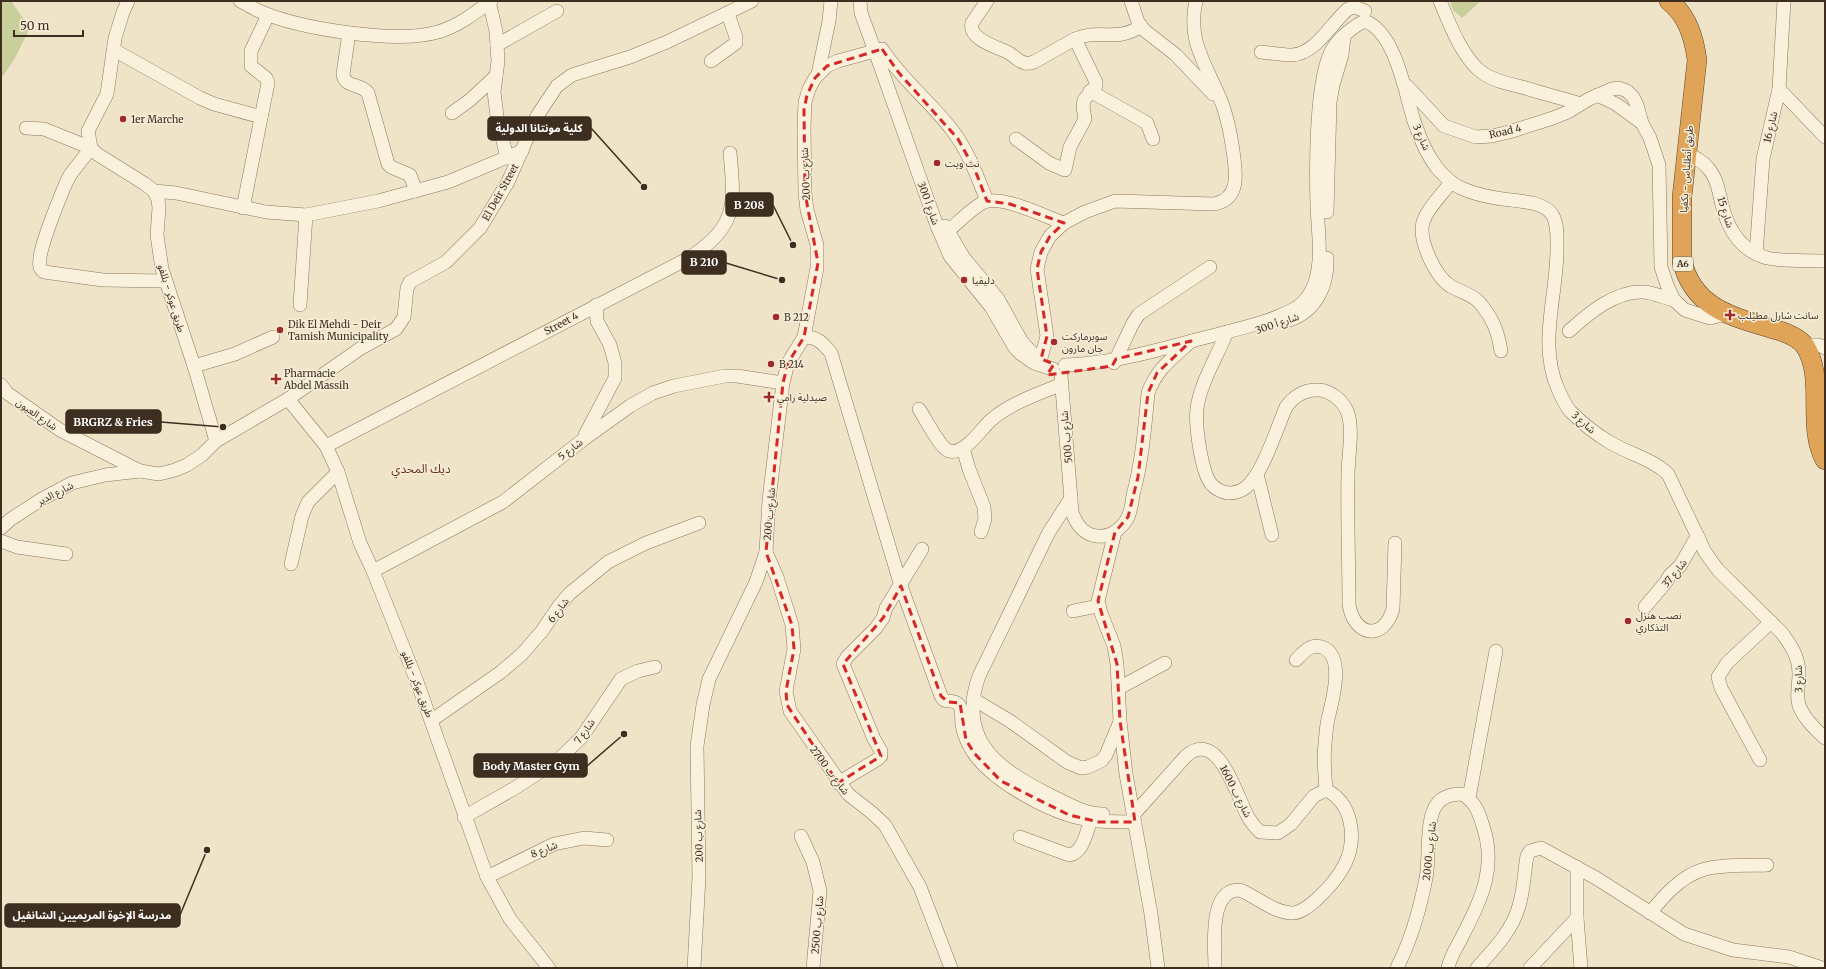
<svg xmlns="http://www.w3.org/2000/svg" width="1826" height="969" font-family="Merriweather,'Noto Sans Arabic',serif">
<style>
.green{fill:#c9cf9b}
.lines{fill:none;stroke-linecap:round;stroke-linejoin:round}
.minor-casing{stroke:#8d765c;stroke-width:14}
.highway-casing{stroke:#5b4430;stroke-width:20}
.minor{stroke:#faf1dc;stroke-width:13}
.highway{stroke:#e0a458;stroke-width:19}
.marked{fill:none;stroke:#d62828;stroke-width:3;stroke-dasharray:8 5;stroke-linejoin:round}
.poi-dot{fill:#9e2a2b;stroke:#f7eed8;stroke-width:1.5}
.labels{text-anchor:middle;stroke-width:3;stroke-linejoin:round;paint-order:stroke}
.shield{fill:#f7eed8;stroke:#756857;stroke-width:1}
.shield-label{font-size:9px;font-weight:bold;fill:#3d2e20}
.poi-label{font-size:10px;fill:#3d2e20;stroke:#f7eed8;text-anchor:start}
.street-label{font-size:10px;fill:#3d2e20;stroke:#f7eed8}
.quarter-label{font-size:12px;fill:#6b2e1e;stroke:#f7eed8}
.leader{fill:none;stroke:#3d2e20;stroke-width:1.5}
.callout-dot{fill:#3d2e20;stroke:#f7eed8;stroke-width:1.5}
.callout{fill:#3d2e20;stroke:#3d2e20;stroke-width:1.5}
.callout-label{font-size:11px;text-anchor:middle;font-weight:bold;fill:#fff}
</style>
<rect width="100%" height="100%" fill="#f0e4c8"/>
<!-- green -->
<g class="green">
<path d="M1 1H11L30 28 14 60 1 79Z"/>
<path d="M1450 1H1481L1462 18 1453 10Z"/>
</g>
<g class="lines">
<defs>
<g id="minor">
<path d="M128 1 123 12 115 38 107 94 88 131 91 148 97 154 145 184 154 191 158 199 159 208 157 235 162 269 194 366 216 441"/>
<path d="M240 1C246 4 253 8 259 11 300 29 396 44 438 32 458 26 475 13 491 1"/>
<path d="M489 1 496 31 497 45 498 61 494 92 497 116 507 158"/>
<path d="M860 1 861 13 875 51 937 226 950 256 991 307 1015 348 1021 354 1034 363 1053 369"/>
<path d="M987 1 972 23C968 40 998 47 1009 53 1014 56 1019 62 1025 63 1028 64 1031 63 1034 62L1075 39"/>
<path d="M1131 1 1138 22 1144 30 1176 55 1213 94"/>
<path d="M1440 1C1449 23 1463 60 1484 74 1495 81 1509 84 1522 87 1541 93 1561 98 1581 104"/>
<path d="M349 33 343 74C344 88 361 83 368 93L388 164 391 167 410 175 416 191"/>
<path d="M497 45 557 11"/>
<path d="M114 50 200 98 214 104 261 117"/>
<path d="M1261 52C1271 53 1282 55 1292 55 1316 54 1331 23 1348 9L1355 7 1365 11"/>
<path d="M711 61 736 43V37L728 14"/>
<path d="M818 74 829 21 831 1"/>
<path d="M1407 86 1444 126 1476 137 1492 136 1509 132 1553 118 1568 112 1589 99 1612 89 1619 88 1627 91 1633 97 1637 105 1642 123 1650 138 1659 165 1661 267 1667 285 1674 300 1685 310 1710 318 1726 314"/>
<path d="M1779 89 1825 137"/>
<path d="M1090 91 1147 123 1153 139"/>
<path d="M1597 95 1616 104 1642 123"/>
<path d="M452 113 470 100 496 76"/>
<path d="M26 128 44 129 91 148 70 175 65 185C59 201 36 253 40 267 40 269 42 270 44 272L103 280 165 281"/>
<path d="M1016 139 1049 163 1065 170 1070 147 1085 119 1083 107 1084 100 1096 86V82L1075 39C1099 28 1117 43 1141 26"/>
<path d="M1686 153C1694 157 1703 161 1708 168 1717 178 1719 192 1722 205 1728 229 1741 251 1767 258 1786 262 1806 260 1825 261"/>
<path d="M1451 182C1442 195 1428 207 1423 222 1418 241 1436 278 1452 287 1461 292 1471 294 1479 302 1492 317 1498 331 1501 351"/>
<path d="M154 191 176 193 266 212 306 215 378 201 448 182 522 151"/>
<path d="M243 208 268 83 266 78 251 66V51L268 15"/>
<path d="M1327 212 1330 102 1333 85 1342 55 1344 37"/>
<path d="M945 226 964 258 998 299 1022 342 1033 354 1038 357"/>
<path d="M942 236C955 226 967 212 982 203 1000 193 1045 217 1064 223"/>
<path d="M1756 254 1763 159 1779 89 1784 1"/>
<path d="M300 305 306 215"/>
<path d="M1290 320C1317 310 1328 285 1327 258"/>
<path d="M1569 331C1589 313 1616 290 1644 292 1654 293 1665 298 1674 300"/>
<path d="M1227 332C1217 357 1201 381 1197 408 1195 424 1201 473 1212 485 1216 489 1222 492 1228 493 1234 493 1240 492 1245 488 1262 476 1277 428 1286 407 1294 396 1304 389 1319 390 1331 391 1342 400 1347 411 1354 428 1348 457 1348 475 1347 518 1349 561 1349 604 1353 635 1383 643 1393 609L1395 543"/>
<path d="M804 337C816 336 823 343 831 353L901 586 941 696 944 700C948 702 954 700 958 704 963 708 961 718 962 724 963 734 968 744 973 752 993 782 1049 812 1084 819 1100 823 1118 821 1135 822"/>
<path d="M1804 345H1819L1825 348"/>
<path d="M1041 358 1047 336 1037 269 1041 252 1050 236 1064 223 1085 212 1115 201 1214 204C1241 199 1236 172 1233 151 1231 136 1228 121 1223 106 1215 84 1202 64 1196 41 1193 28 1193 14 1196 1"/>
<path d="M1114 363 1133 323 1139 314 1210 267"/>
<path d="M1065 365C1113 364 1161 349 1207 337 1237 329 1269 323 1296 308 1301 305 1306 299 1309 295 1325 270 1318 234 1317 206 1316 171 1315 76 1333 48 1339 38 1355 25 1365 21 1396 33 1405 93 1414 121 1419 136 1427 155 1437 168 1443 175 1452 184 1461 188 1472 193 1484 196 1496 198 1512 201 1545 200 1553 216 1558 225 1557 239 1557 249 1557 297 1538 344 1558 389 1561 396 1565 405 1570 411 1582 423 1597 435 1611 443 1630 454 1652 459 1668 474L1705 552 1718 570 1781 632C1791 645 1799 657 1799 674 1799 686 1795 699 1801 710 1806 720 1817 731 1825 738"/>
<path d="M194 366 235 354 273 337"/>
<path d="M1061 376 1072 512C1076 524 1084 535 1097 536 1110 538 1121 529 1127 519 1131 512 1132 503 1133 495 1142 462 1145 427 1148 393 1157 368 1172 359 1191 341"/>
<path d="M1 385 7 393 60 430 140 471"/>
<path d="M288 399 326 446 338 472 360 543 373 571 416 679 487 877 510 919 549 968"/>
<path d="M919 409C925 418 940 448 949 451 965 455 981 429 991 420 1010 403 1039 394 1062 384"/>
<path d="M585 435 615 378V363L610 345 597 321 596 305"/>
<path d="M326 446 689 258C737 226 735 206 730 153"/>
<path d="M963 448 969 469 984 507 985 519 981 532"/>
<path d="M1257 474 1272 535"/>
<path d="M1071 498 1049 532 979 676C956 741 1000 771 1052 796 1068 804 1085 814 1103 814"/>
<path d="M1 528 11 519 42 499 72 483 105 475 140 471 159 474 175 470 187 465 202 455 216 441 288 399 361 348 396 329 404 317 407 288 410 282 446 262 480 228 508 182 537 116 557 86 572 75 630 57 667 42 752 1"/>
<path d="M1115 532 1098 601 1101 613 1114 646 1117 664 1120 721 1126 774 1151 914 1158 968"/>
<path d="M1 541 17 547 66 554"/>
<path d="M766 552 777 577 792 625 794 649 786 691 790 711 848 794 871 812 885 825 920 887 951 968"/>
<path d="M291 564 302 516 308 502 338 472"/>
<path d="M373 571 503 502 584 439 630 406 653 393 674 386 725 376H737L783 383"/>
<path d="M1645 607 1666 582 1670 575 1680 566 1695 540 1699 538"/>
<path d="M1073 611 1098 606"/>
<path d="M1296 660C1304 652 1311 642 1324 648 1345 658 1332 702 1328 719 1326 727 1326 736 1325 744 1323 759 1325 774 1326 790"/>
<path d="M1119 688 1165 663"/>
<path d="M973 699 1010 721 1067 762 1081 768 1088 767 1101 761 1106 755 1119 724"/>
<path d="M432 720 501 672 522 654 542 631 559 606 569 594 608 562 646 543 699 523"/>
<path d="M1760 760 1721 688 1718 677 1727 663 1771 622"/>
<path d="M838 783 878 759 881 756V751L874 739 843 664 847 657 876 628 883 618 886 608 922 549"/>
<path d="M1469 798 1496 651"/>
<path d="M1134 814 1186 756C1218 728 1236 794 1247 815 1250 821 1255 827 1260 832L1278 833 1291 824 1314 796 1326 790C1353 803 1357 839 1345 864 1338 878 1328 889 1316 900 1310 905 1301 913 1293 913 1274 913 1257 897 1240 890 1208 889 1215 946 1215 968"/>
<path d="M464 817 515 788 558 760 581 738 621 679 638 671 655 667"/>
<path d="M801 836 813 862 820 891 813 968"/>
<path d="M1020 837 1069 855C1083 853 1086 833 1091 820"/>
<path d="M1577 867V918L1581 968"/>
<path d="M487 877 554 844 584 838 607 840"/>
<path d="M1650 913C1664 896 1680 877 1702 870 1722 864 1746 866 1767 865"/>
<path d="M694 968 699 877 697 746 703 705 709 679 756 582 766 552 769 500 783 383 788 363 804 337 817 268V245L807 210 805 193 804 128 805 102 809 89 815 78 827 66 838 61 882 49C902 80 930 101 952 130 969 152 977 176 987 201"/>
<path d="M1397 968C1411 940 1420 909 1426 878 1430 859 1425 819 1437 804 1443 796 1453 794 1462 794 1474 801 1478 810 1482 823 1498 867 1481 899 1462 937 1457 947 1450 957 1448 968"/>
<path d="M1477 968C1494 949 1512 931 1519 906 1524 890 1524 873 1527 856L1530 851 1541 848 1596 878 1684 934 1733 950 1789 957 1822 968"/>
<path d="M1530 968 1577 918"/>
</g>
<path id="highway" d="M1669 1C1688 16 1694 38 1697 60L1682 197V261C1694 309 1732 316 1773 329 1785 332 1798 337 1805 346 1826 379 1806 425 1825 460"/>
</defs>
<!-- minor casing -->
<use href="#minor" class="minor-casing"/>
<!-- highway casing -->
<use href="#highway" class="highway-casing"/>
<!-- minor -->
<use href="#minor" class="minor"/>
<!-- highway -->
<use href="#highway" class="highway"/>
</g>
<!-- marked area -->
<path class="marked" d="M882 49 899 73 958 139 975 170 987 201 1010 204 1064 223 1050 236 1041 252 1037 269 1047 336 1041 359 1054 364 1047 375 1112 366 1116 359 1191 341 1157 373 1148 393 1138 477 1128 517 1115 532 1098 601 1117 664 1120 721 1135 822H1099L1069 815 1001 781 974 753 966 740 960 703 948 702 941 696 901 586 883 618 843 664 881 756 838 783 787 705 786 691 794 649 792 625 766 552 783 383 788 363 804 337 818 263 805 193 804 110 807 95 815 78 827 66Z"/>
<!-- markers -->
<g class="poi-dot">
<circle cx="123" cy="119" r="4"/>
<circle cx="937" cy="163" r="4"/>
<circle cx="964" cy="280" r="4"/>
<path d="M1728 309h4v4h4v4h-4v4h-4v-4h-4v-4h4z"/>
<circle cx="776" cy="317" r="4"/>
<circle cx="280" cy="330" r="4"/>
<circle cx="1054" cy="342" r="4"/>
<circle cx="771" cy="364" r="4"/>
<path d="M274 373h4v4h4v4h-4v4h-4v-4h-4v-4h4z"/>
<path d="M767 391h4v4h4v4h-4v4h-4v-4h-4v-4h4z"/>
<circle cx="1628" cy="621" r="4"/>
</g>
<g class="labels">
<!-- shield labels -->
<rect class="shield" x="1673" y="257" width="20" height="14" rx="3"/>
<g class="shield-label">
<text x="1683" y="267">A6</text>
</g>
<!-- poi labels -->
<g class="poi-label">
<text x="131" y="123">1er Marche</text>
<text x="945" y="167">نت ويت</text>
<text x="972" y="284">دليفيا</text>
<text x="1738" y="319">سانت شارل مطيلب</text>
<text x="784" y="321">B 212</text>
<text x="288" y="328">Dik El Mehdi - Deir<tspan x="288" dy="12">Tamish Municipality</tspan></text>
<text x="1062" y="340">سوبرماركت<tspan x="1062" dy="12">جان مارون</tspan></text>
<text x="779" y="368">B 214</text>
<text x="284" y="377">Pharmacie<tspan x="284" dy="12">Abdel Massih</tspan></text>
<text x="777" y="401">صيدلية رامي</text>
<text x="1636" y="619">نصب هنزل<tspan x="1636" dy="12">التذكاري</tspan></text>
</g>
<!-- street labels -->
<g class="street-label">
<text transform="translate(1770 127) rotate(-77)" y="4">شارع 16</text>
<text transform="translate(1505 131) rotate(-13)" y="4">Road 4</text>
<text transform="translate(1422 137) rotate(66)" y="4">شارع 3</text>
<text transform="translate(1686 169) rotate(-86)" y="4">طريق أنطلياس - بكفيا</text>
<text transform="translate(805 174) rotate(-92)" y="4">شارع ب 200</text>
<text transform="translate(500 192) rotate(-61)" y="4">El Deir Street</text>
<text transform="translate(929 203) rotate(70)" y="4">شارع أ 300</text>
<text transform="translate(1726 212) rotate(72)" y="4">شارع 15</text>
<text transform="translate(172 298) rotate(73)" y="4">طريق عوكر - بللفو</text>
<text transform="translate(561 323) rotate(-28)" y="4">Street 4</text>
<text transform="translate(1277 323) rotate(-19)" y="4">شارع أ 300</text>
<text transform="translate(37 414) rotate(35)" y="4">شارع العيون</text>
<text transform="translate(1584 422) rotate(41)" y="4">شارع 3</text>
<text transform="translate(1066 437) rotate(-95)" y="4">شارع ب 500</text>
<text transform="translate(570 449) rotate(-38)" y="4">شارع 5</text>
<text transform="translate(55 493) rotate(-27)" y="4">شارع الدير</text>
<text transform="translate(769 514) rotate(-85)" y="4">شارع ب 200</text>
<text transform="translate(1674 573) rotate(-51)" y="4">شارع 37</text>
<text transform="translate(558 610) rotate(-53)" y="4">شارع 6</text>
<text transform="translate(1798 679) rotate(-91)" y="4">شارع 3</text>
<text transform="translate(418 684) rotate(69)" y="4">طريق عوكر - بللفو</text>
<text transform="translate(584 731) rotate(-54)" y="4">شارع 7</text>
<text transform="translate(830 770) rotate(53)" y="4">شارع ب 2700</text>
<text transform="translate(1236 791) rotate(63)" y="4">شارع ب 1600</text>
<text transform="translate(698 836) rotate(-92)" y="4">شارع ب 200</text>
<text transform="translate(544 849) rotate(-22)" y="4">شارع 8</text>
<text transform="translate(1429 851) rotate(-84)" y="4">شارع ب 2000</text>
<text transform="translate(817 925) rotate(-85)" y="4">شارع ب 2500</text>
</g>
<!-- quarter labels -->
<g class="quarter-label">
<text x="421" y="473">ديك المحدي</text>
</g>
</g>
<!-- callouts -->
<path class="leader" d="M644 187L591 128M793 245L773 205M782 280L726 263M223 427L161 422M624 734L587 766M207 850L180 915"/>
<g class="callout-dot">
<circle cx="644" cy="187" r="4"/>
<circle cx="793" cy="245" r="4"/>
<circle cx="782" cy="280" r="4"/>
<circle cx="223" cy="427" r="4"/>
<circle cx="624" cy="734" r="4"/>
<circle cx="207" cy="850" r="4"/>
</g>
<g class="callout">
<rect x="488" y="117" width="103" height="23" rx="4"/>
<rect x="726" y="193" width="47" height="23" rx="4"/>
<rect x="682" y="251" width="44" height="23" rx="4"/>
<rect x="66" y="410" width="95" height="23" rx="4"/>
<rect x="474" y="754" width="113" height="23" rx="4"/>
<rect x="5" y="904" width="175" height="23" rx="4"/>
</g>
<g class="callout-label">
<text x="539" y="132">كلية مونتانا الدولية</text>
<text x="749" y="209">B 208</text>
<text x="704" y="266">B 210</text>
<text x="113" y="426">BRGRZ &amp; Fries</text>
<text x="531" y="770">Body Master Gym</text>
<text x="92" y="919">مدرسة الإخوة المريميين الشانفيل</text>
</g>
<!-- border -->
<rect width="1826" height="969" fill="none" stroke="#3d2e20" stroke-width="4"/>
<!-- scale -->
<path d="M14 30v6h69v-6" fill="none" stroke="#3d2e20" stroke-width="2"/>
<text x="20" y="30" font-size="12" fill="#3d2e20" stroke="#f7eed8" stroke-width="3" paint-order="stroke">50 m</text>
</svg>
